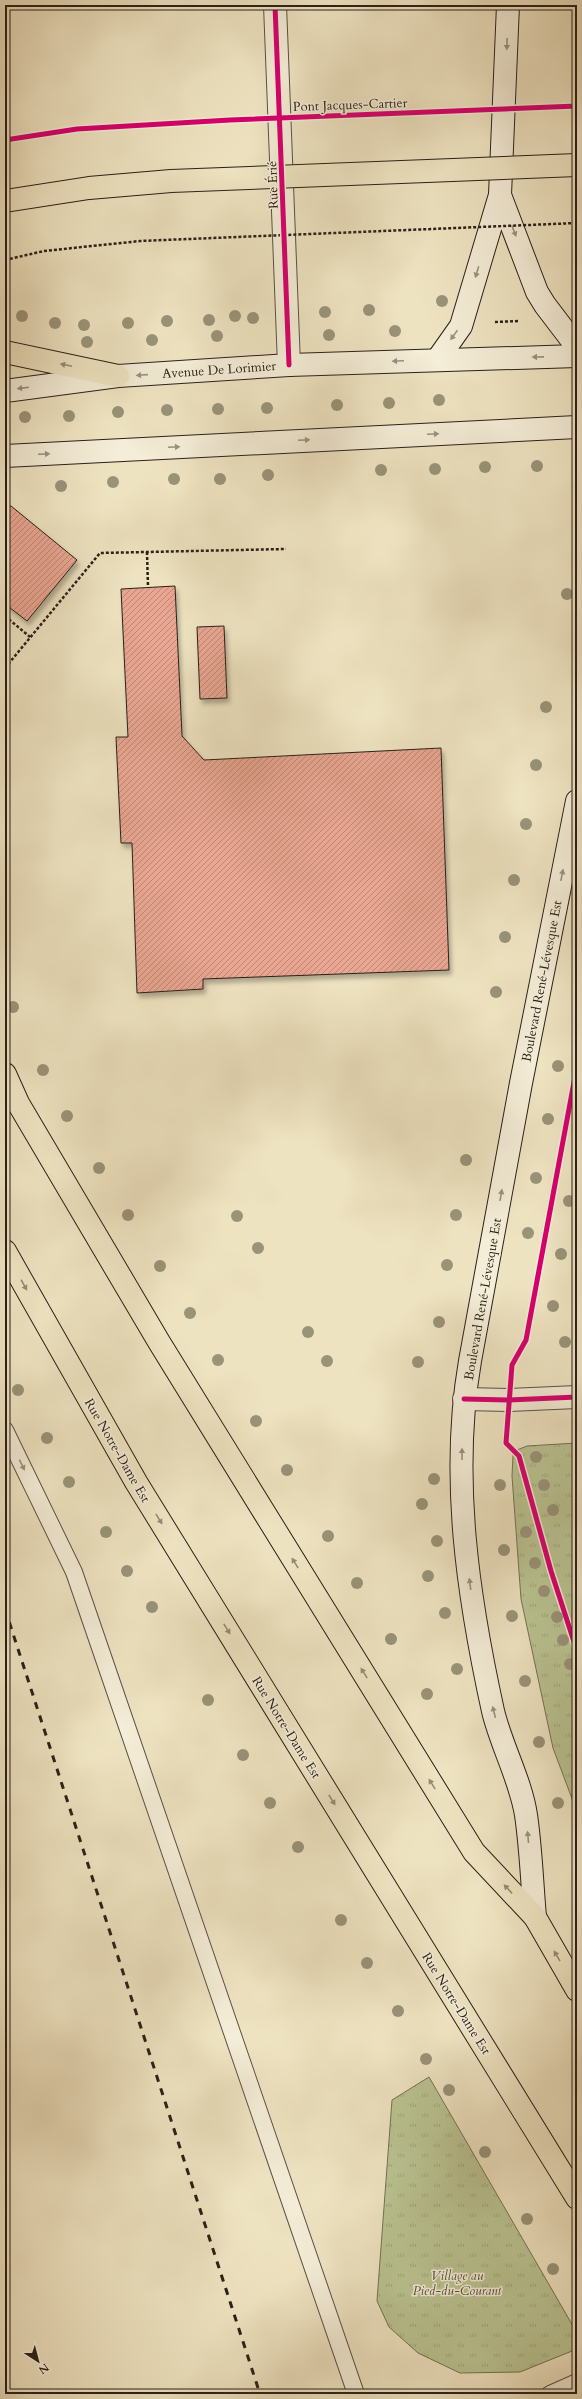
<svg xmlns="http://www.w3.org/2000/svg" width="582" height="2399" font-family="Cardo,serif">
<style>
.park{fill:url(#park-tufts);stroke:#727255}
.building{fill:url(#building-hatch);stroke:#292018;filter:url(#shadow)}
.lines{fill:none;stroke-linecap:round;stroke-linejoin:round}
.lane-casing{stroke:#5a5142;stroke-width:18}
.street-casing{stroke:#5a5142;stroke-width:24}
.secondary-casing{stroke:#292018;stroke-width:24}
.primary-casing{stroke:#292018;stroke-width:24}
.path{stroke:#292018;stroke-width:2.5;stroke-dasharray:3 2;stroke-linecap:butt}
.lane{stroke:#f4edd7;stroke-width:16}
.street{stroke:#f4edd7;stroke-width:22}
.secondary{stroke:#f4edd7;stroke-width:22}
.primary{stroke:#eee3c1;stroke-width:22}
.rail{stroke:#292018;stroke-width:3;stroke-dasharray:7 7;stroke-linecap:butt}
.primary-bridge-casing{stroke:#292018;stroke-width:24;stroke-linecap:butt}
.path-bridge{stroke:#292018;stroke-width:2.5;stroke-dasharray:3 2;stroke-linecap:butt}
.primary-bridge{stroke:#eee3c1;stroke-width:22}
.cycleway-casing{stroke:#f4edd7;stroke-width:8}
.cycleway{stroke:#d6006c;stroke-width:5}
.tree{fill:#999378}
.oneway{fill:#999181}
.oneway2{fill:#958b75}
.labels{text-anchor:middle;stroke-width:3;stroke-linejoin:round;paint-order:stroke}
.street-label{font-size:13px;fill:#292018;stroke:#f4edd7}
.park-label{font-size:13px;font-style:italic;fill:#54513d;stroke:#f4edd7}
</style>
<defs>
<pattern id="park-tufts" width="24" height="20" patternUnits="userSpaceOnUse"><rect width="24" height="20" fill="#bac392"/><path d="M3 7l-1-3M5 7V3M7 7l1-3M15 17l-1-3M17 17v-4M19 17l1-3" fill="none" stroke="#a0a77d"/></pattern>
<pattern id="building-hatch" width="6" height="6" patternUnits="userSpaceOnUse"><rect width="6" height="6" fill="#e9a692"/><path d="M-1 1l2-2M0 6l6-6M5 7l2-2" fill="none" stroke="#bd8776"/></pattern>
<filter id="shadow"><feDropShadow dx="2.5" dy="4.5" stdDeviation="2" flood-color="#0004"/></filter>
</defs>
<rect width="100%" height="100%" fill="#eee3c1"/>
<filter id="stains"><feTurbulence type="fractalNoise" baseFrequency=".005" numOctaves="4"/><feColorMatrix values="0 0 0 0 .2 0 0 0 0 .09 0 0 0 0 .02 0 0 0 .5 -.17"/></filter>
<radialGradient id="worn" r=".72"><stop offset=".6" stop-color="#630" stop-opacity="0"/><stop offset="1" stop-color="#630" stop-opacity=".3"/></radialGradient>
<!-- park -->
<g class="park">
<path d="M577 1443V1812L553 1748 521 1599 512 1476 513 1455 517 1450 527 1446Z"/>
<path d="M429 2077 577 2333V2349L520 2372 460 2373 418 2353 389 2327 377 2301 392 2100Z"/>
</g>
<!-- building -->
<g class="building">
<path d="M5 506H11L77 560 27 621 5 604Z"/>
<path d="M175 586 182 736 204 760 441 748 449 970 203 979V989L137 993 132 843H121L116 737H128L121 589Z"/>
<path d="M224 626 227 698 200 699 197 627Z"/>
</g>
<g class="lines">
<defs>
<g id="lane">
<path d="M5 1430 74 1572 356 2394"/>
<path d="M550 2394 577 2382"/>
</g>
<g id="street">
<path d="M275 5 289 365"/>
<path d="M464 1399 509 1400 577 1397"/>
</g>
<g id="secondary">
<path d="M508 5 500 195 537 292 545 305 577 347"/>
<path d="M437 360 461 326 500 195"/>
<path d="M5 391 118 376 289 365 577 356"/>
<path d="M5 456 577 427"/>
<path d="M535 1917C532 1883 531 1849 526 1815 521 1781 501 1745 493 1711 468 1597 450 1477 470 1361L521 1083 577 801"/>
</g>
<g id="primary">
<path d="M5 352 118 376"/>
<path d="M5 1074 18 1103 159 1342 474 1852 535 1917 577 1990"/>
<path d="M5 1251 136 1482 577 2198"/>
</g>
</defs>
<!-- lane casing -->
<use href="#lane" class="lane-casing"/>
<!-- street casing -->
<use href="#street" class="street-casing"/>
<!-- secondary casing -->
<use href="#secondary" class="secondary-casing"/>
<!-- primary casing -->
<use href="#primary" class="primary-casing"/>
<!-- path -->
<g class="path">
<path d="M495 322 519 321"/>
<path d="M147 552 148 587"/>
<path d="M5 616 30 637"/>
<path d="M5 668 100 553 286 549"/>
<path d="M5 707V708"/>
</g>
<!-- lane -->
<use href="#lane" class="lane"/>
<!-- street -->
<use href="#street" class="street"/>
<!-- secondary -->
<use href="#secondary" class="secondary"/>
<!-- primary -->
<use href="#primary" class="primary"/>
<!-- rail -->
<path class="rail" d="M5 1609 260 2394"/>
<defs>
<path id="primary-bridge" d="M5 201 89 188 171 181 577 165"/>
</defs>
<!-- primary-bridge casing -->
<use href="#primary-bridge" class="primary-bridge-casing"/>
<!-- path-bridge -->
<path class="path-bridge" d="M5 260 44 251 140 241 577 223"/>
<!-- primary-bridge -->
<use href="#primary-bridge" class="primary-bridge"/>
<defs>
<g id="cycleway">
<path d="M275 5 289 365"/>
<path d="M5 140 77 129 230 120 577 106"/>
<path d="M577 1066 526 1340 512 1365 506 1443 519 1456 551 1571 577 1651"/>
<path d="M464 1399 509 1400 577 1397"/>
</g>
</defs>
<!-- cycleway casing -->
<use href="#cycleway" class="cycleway-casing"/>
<!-- cycleway -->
<use href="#cycleway" class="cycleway"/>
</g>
<!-- trees -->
<g class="tree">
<circle cx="442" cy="301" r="6"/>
<circle cx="369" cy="310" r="6"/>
<circle cx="325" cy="312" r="6"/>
<circle cx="22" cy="316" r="6"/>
<circle cx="235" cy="316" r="6"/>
<circle cx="253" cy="318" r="6"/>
<circle cx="209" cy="320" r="6"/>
<circle cx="167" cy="321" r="6"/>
<circle cx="55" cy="323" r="6"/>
<circle cx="128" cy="323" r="6"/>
<circle cx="84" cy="325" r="6"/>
<circle cx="395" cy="331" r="6"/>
<circle cx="329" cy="335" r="6"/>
<circle cx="217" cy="336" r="6"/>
<circle cx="152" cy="340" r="6"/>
<circle cx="87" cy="342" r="6"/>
<circle cx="439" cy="400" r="6"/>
<circle cx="389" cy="403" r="6"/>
<circle cx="337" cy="405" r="6"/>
<circle cx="267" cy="408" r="6"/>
<circle cx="218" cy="409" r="6"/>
<circle cx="167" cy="410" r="6"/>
<circle cx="118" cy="412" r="6"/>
<circle cx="69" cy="416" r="6"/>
<circle cx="25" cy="417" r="6"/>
<circle cx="537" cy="466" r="6"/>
<circle cx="485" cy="467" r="6"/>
<circle cx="435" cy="469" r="6"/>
<circle cx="381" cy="470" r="6"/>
<circle cx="268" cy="475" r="6"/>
<circle cx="174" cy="479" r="6"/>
<circle cx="220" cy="479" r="6"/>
<circle cx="113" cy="482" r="6"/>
<circle cx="61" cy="486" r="6"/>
<circle cx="567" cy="594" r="6"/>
<circle cx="546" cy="707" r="6"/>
<circle cx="536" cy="765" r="6"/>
<circle cx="526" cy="824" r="6"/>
<circle cx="514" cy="880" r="6"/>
<circle cx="505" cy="937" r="6"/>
<circle cx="496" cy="992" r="6"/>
<circle cx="13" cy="1007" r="6"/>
<circle cx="558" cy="1066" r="6"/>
<circle cx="43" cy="1070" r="6"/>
<circle cx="67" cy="1116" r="6"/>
<circle cx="548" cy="1119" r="6"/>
<circle cx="466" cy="1160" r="6"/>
<circle cx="99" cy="1168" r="6"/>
<circle cx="536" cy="1178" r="6"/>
<circle cx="569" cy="1201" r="6"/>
<circle cx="128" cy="1215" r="6"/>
<circle cx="456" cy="1215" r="6"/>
<circle cx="237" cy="1216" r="6"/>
<circle cx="528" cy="1233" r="6"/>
<circle cx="258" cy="1248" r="6"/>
<circle cx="561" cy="1254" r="6"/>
<circle cx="447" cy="1265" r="6"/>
<circle cx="160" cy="1266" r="6"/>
<circle cx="553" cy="1306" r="6"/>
<circle cx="190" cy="1313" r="6"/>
<circle cx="439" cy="1322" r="6"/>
<circle cx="308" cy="1332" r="6"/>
<circle cx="565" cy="1342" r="6"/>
<circle cx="218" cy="1360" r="6"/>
<circle cx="327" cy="1361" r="6"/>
<circle cx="418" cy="1362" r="6"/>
<circle cx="18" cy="1390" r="6"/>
<circle cx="256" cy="1421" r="6"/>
<circle cx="47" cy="1438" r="6"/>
<circle cx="536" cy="1457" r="6"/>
<circle cx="287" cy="1470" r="6"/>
<circle cx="434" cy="1479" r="6"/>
<circle cx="69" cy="1482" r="6"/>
<circle cx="500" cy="1485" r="6"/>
<circle cx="544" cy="1485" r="6"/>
<circle cx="422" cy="1504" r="6"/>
<circle cx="553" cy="1510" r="6"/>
<circle cx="106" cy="1532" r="6"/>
<circle cx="526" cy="1532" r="6"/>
<circle cx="328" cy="1536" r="6"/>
<circle cx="437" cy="1541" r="6"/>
<circle cx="504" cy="1550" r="6"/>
<circle cx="535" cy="1563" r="6"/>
<circle cx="127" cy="1571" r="6"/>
<circle cx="428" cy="1576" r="6"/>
<circle cx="357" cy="1583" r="6"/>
<circle cx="544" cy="1591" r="6"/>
<circle cx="152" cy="1607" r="6"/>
<circle cx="445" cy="1613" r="6"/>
<circle cx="512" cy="1616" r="6"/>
<circle cx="557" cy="1617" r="6"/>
<circle cx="391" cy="1639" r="6"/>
<circle cx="563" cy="1640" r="6"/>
<circle cx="570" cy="1664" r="6"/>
<circle cx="457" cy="1669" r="6"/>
<circle cx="525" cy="1681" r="6"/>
<circle cx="427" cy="1694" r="6"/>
<circle cx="208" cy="1700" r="6"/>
<circle cx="539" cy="1742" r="6"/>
<circle cx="243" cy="1755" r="6"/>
<circle cx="270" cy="1803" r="6"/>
<circle cx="558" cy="1803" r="6"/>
<circle cx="298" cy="1847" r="6"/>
<circle cx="341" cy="1920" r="6"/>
<circle cx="367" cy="1963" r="6"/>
<circle cx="398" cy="2011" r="6"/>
<circle cx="426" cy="2059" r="6"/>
<circle cx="449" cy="2090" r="6"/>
<circle cx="485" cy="2152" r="6"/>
<circle cx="527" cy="2219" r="6"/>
<circle cx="553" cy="2269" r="6"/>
</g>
<!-- one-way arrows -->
<defs><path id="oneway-solid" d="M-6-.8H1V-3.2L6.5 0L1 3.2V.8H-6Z"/></defs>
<g class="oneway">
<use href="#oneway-solid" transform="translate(507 44) rotate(92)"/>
<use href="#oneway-solid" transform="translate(514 231) rotate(69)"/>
<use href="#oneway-solid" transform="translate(477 272) rotate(107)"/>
<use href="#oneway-solid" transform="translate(454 335) rotate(126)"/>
<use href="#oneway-solid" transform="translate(538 357) rotate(179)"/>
<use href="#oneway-solid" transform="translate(398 361) rotate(178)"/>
<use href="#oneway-solid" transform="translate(142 375) rotate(176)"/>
<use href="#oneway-solid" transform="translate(23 388) rotate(173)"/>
<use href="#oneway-solid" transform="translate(433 434) rotate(-2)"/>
<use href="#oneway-solid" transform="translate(304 440) rotate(-3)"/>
<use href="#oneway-solid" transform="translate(174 447) rotate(-3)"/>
<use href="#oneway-solid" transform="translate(44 454) rotate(-3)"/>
<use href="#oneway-solid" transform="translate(562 875) rotate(-79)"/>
<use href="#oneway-solid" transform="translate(501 1195) rotate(-80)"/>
<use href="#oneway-solid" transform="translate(462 1454) rotate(-90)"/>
<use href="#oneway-solid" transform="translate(22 1465) rotate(64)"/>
<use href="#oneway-solid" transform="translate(470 1584) rotate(-97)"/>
<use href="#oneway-solid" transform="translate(494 1712) rotate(-104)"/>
<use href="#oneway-solid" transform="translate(528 1837) rotate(-95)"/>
</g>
<g class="oneway2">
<use href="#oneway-solid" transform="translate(66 365) rotate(-168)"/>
<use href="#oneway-solid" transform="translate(24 1285) rotate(61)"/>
<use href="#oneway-solid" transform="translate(159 1519) rotate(58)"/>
<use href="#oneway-solid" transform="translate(295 1563) rotate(-122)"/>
<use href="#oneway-solid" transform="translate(227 1629) rotate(58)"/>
<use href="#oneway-solid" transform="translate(364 1673) rotate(-122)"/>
<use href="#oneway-solid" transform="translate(432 1784) rotate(-122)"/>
<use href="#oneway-solid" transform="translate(332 1800) rotate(58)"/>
<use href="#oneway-solid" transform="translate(508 1889) rotate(-133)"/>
<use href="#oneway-solid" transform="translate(557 1956) rotate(-120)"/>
</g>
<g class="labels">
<!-- street labels -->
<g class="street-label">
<text transform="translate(350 104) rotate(-2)" y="5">Pont Jacques-Cartier</text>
<text transform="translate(272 185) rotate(-92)" y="5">Rue Érié</text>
<text transform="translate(219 369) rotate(-4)" y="5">Avenue De Lorimier</text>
<text transform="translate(541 981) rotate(-79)" y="5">Boulevard René-Lévesque Est</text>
<text transform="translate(482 1299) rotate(-80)" y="5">Boulevard René-Lévesque Est</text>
<text transform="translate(118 1450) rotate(60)" y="5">Rue Notre-Dame Est</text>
<text transform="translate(287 1727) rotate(58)" y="5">Rue Notre-Dame Est</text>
<text transform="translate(457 2003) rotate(58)" y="5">Rue Notre-Dame Est</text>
</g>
<!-- park labels -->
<g class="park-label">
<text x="457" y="2280">Village au<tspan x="457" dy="15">Pied-du-Courant</tspan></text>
</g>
</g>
<!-- margin -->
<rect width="582" height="2399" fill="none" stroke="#eee3c1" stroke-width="20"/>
<rect x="6" y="6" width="570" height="2387" fill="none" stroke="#292018" stroke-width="2"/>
<rect x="10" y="10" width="562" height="2379" fill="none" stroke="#292018"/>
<!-- north arrow -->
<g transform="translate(38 2361) rotate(144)" stroke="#f4edd7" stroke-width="3" paint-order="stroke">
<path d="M0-3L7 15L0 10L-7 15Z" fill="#292018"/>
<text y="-6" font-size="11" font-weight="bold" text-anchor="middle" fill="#292018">N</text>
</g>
<rect width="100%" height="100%" filter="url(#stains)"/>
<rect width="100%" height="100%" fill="url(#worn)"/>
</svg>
